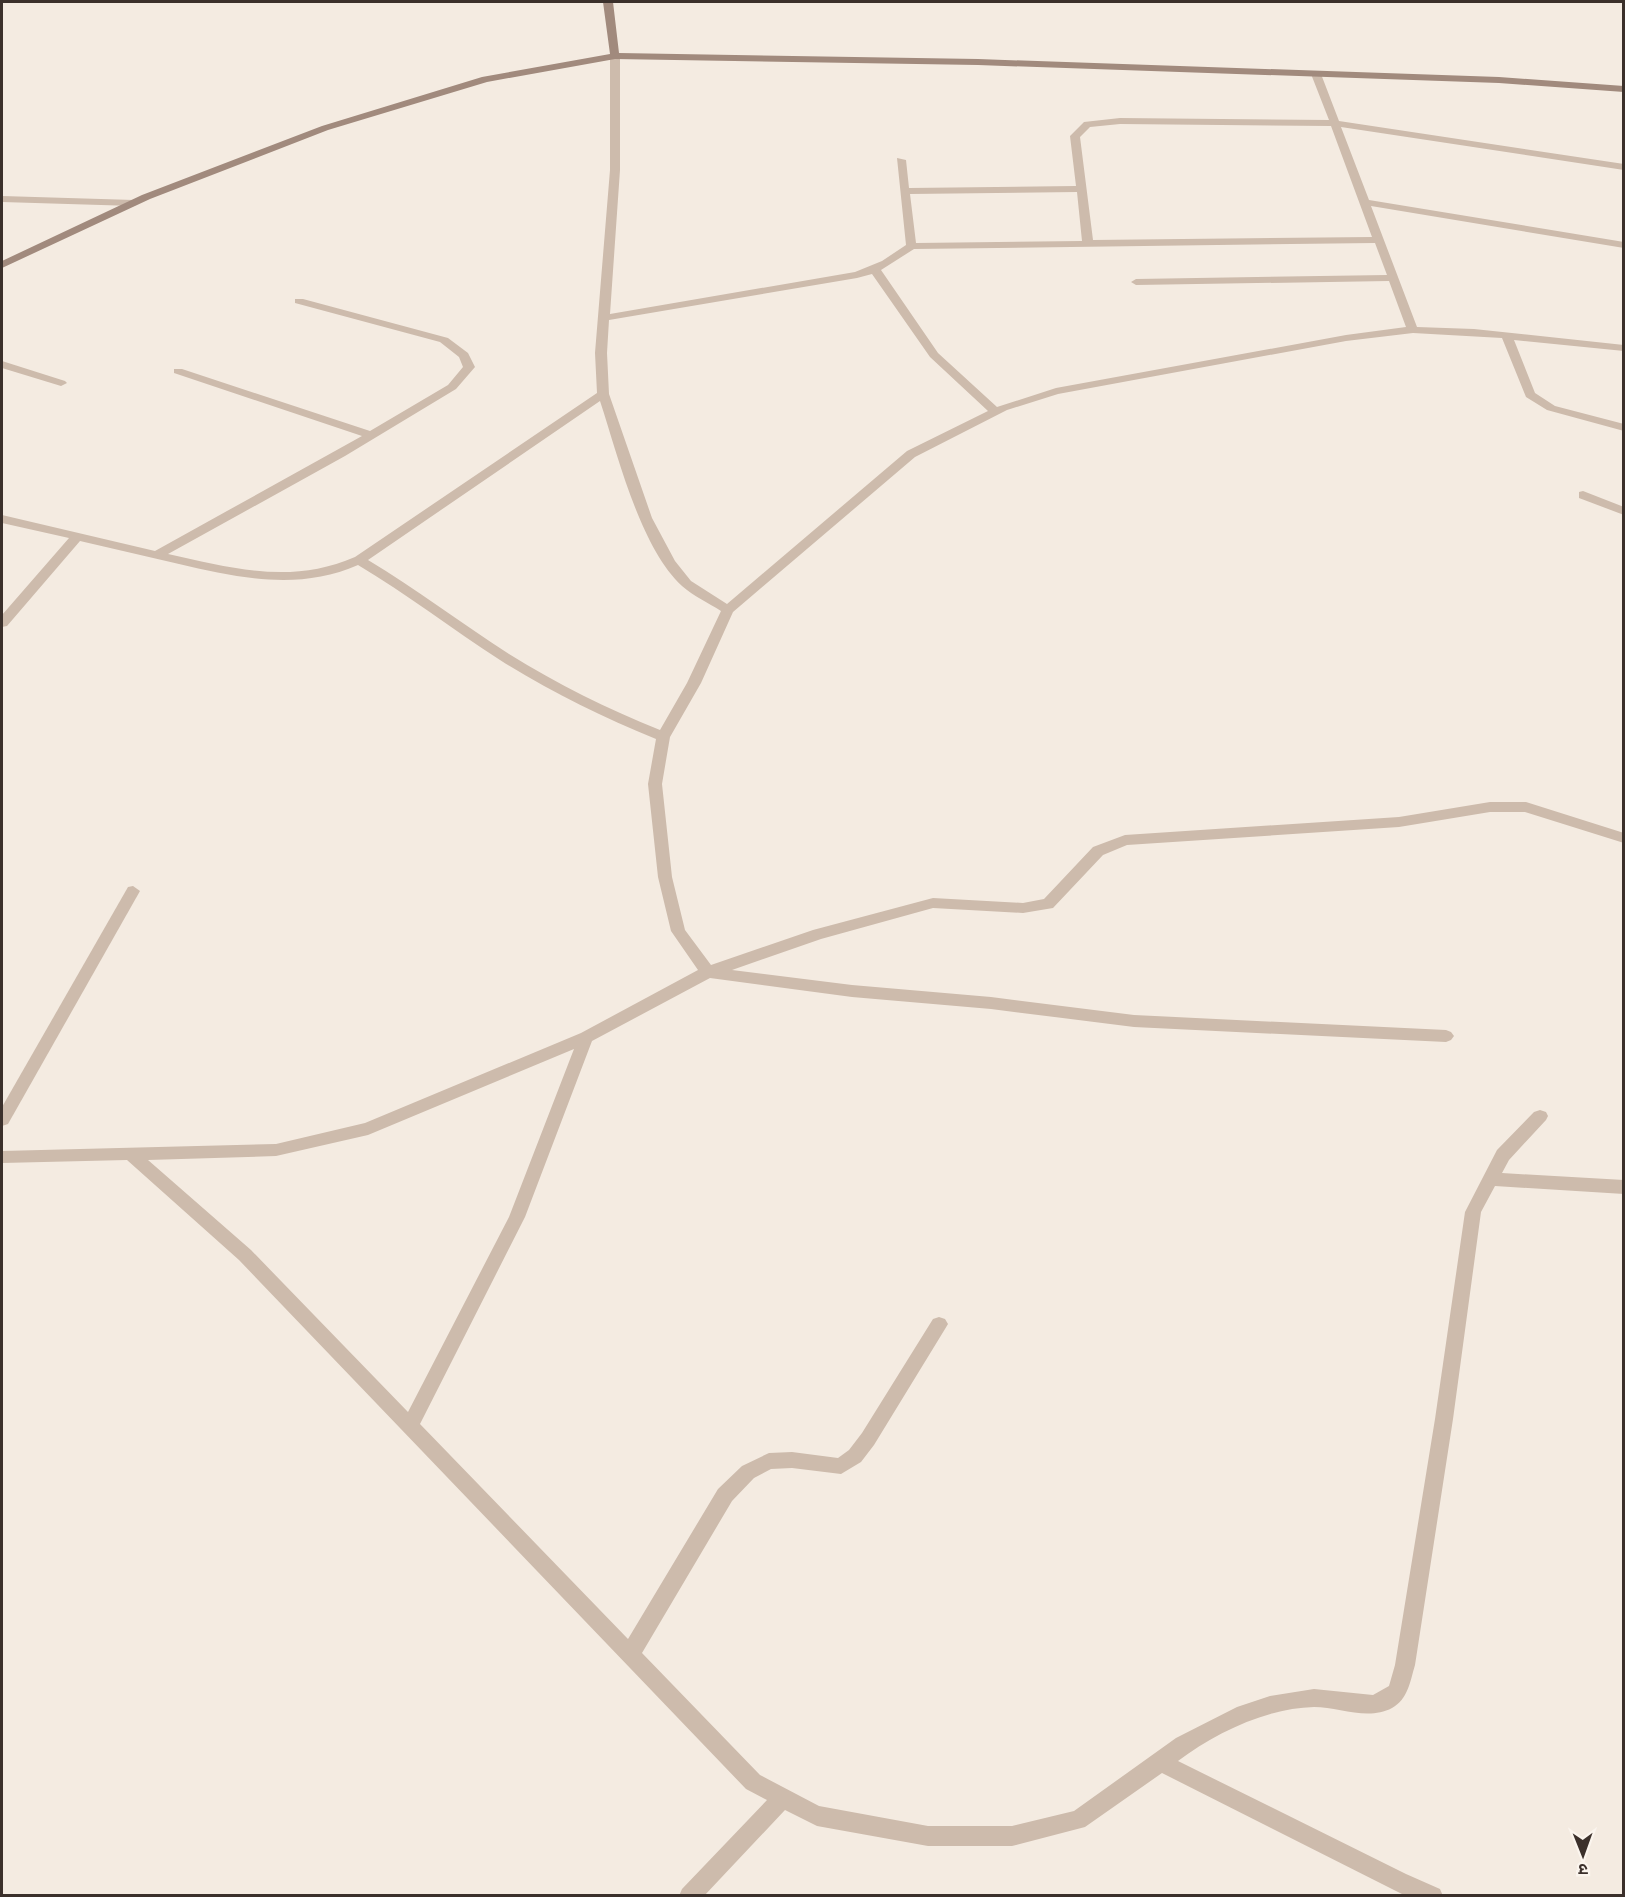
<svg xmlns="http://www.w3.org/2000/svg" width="1625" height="1897" font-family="'Fira Sans','Noto Sans Devanagari',sans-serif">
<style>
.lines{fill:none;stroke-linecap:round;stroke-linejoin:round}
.street{fill:#cdbbac;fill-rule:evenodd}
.secondary{fill:#a18a7d;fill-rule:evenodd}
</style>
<rect width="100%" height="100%" fill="#f4ebe1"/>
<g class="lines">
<!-- street -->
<g class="street">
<path d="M615 53 620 56V170L610 314 855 272 882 261 906 245 897 158 906 160 909 188 1076 186 1070 136 1084 122 1120 118 1329 120 1311 74 1316 71 1321 74 1339 121 1624 164V170L1341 127 1369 200 1624 242V248L1371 206 1417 327 1474 329 1624 345V351L1514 340 1535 393 1555 406 1624 424V431L1547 410 1526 397 1502 338 1413 333 1346 341 1058 394 1007 410 915 457 733 612 701 683 670 737 662 784 672 877 685 930 711 965 813 930 933 898 1023 903 1044 899 1093 847 1125 835 1399 817 1490 802H1526L1624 833V843L1525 812H1490L1399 827 1127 845 1103 855 1053 908 1023 913 933 908 821 939 732 970 852 985 991 997 1134 1015 1446 1030 1451 1032 1454 1036 1451 1040 1446 1042 1134 1027 991 1009 852 997 710 978 592 1041 525 1217 420 1424 628 1639 718 1489 742 1466 769 1453 792 1452 838 1458 849 1450 862 1433 933 1319 939 1317 945 1319 948 1324 945 1329 874 1445 861 1462 841 1474 792 1468 771 1469 754 1478 732 1501 642 1653 760 1775 819 1806 928 1826H1012L1074 1811 1176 1738 1237 1707 1270 1696 1314 1689 1373 1695 1389 1686 1395 1665 1435 1419 1465 1212 1497 1150 1534 1112 1540 1110 1546 1112 1548 1116 1546 1120 1509 1160 1502 1173 1624 1180V1194L1495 1186 1481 1212 1453 1419 1415 1665C1410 1682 1408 1699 1392 1708 1368 1721 1339 1707 1314 1707 1267 1708 1215 1733 1178 1761L1406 1874 1440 1889 1443 1896H1406L1392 1889 1162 1773 1085 1827 1012 1846H928L817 1826 785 1810 704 1896H679L682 1889 767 1800 746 1789 239 1260 127 1160 2 1163V1151L276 1144 365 1123 581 1033 698 970 671 931 658 877 648 784 656 739C602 717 549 691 500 660 452 629 407 594 358 565 299 591 239 578 179 564 146 556 113 549 80 541L7 626 2 627V615L69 538 2 523V515L155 551 362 436 174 373V369H182L370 431 448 385 463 367 459 357 440 342 295 303V299H303L448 338 468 353 475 367 456 389 345 456 168 554C232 568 291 585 355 557L597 393 595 353 610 170V56ZM1120 124 1331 126 1372 237 1093 240 1080 137 1090 127ZM1077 192 1082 241 916 243 910 194ZM1375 243 1387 275 1136 279 1131 282 1136 285 1389 281 1406 327 1346 335 1056 388 997 407 938 353 881 270 914 249ZM872 274 930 357 988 411 907 451 727 604 691 581 675 561 652 518 609 394 607 353 609 320 857 278ZM600 401C618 456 640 547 682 586 693 596 709 603 721 611L687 683 660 730C608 709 557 684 509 654 461 623 416 589 368 560ZM574 1049 509 1217 408 1412 251 1250 148 1160 276 1156 368 1135Z"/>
<path d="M2 196 134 200 139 203 134 206 2 202Z"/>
<path d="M2 361 65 381 67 383 61 386 2 368Z"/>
<path d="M1583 491 1624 507V515L1579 498V492Z"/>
<path d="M133 886 140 891 8 1124 2 1126V1107L128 887Z"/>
</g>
<!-- secondary -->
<path class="secondary" d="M603 2H613L619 53 978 59 1499 77 1624 86V92L1499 83 978 65 615 59 487 82 328 130 150 199 2 268V261L142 195 322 126 482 77 610 54Z"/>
</g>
<!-- border -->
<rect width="1625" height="1897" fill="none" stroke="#3b302b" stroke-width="6"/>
<!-- north arrow -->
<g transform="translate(1583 1855) rotate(179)" stroke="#fbf5ee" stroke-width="4.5" paint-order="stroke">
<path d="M0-4.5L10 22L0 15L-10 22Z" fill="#3b302b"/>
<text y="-9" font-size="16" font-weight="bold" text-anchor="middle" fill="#3b302b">उ</text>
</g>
</svg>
